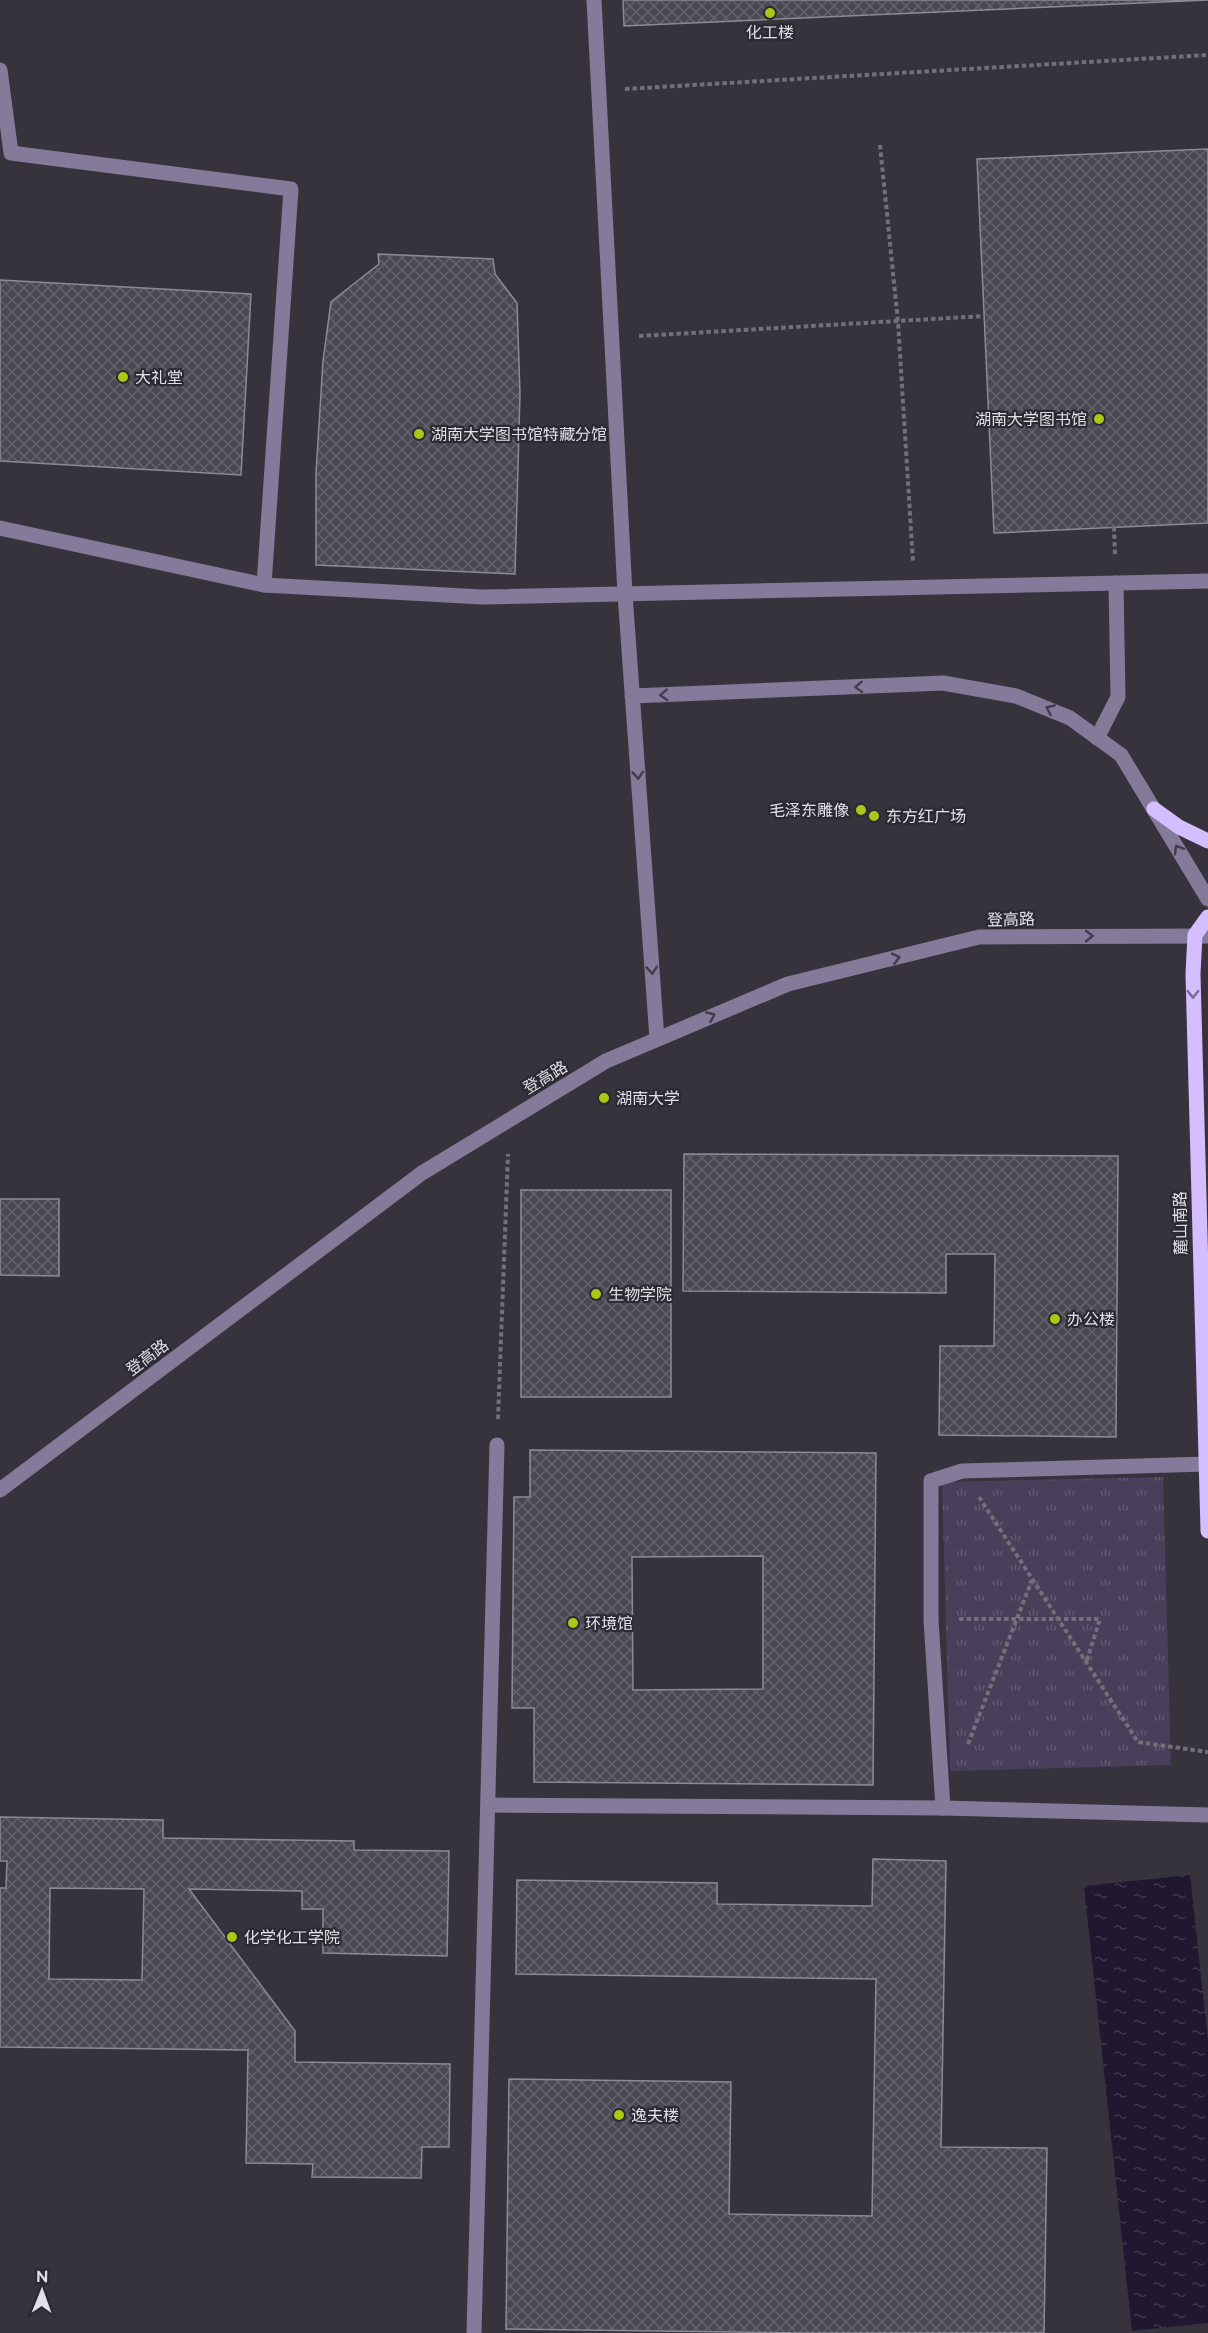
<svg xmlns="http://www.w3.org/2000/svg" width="1208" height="2333" font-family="Raleway,'Noto Sans SC',sans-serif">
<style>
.grass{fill:url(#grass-tufts)}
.water{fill:url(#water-ripples)}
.building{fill:url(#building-cross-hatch);stroke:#8d8a95;stroke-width:1.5;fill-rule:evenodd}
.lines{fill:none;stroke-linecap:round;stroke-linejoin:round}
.path{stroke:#737078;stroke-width:4;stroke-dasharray:4.5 3;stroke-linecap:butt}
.minor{stroke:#847a99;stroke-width:15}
.major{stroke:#d4beff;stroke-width:15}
.oneway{stroke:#423d4c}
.oneway2{stroke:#786c8e}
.poi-dot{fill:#abc615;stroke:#2c2932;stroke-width:2}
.labels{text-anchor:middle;stroke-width:4.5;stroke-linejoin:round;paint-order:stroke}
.poi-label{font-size:16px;fill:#e2e0e6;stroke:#2c2932;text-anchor:start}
.street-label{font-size:16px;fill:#e2e0e6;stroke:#2c2932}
</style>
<defs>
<pattern id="grass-tufts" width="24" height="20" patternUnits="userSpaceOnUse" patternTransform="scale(1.5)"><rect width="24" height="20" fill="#483f5a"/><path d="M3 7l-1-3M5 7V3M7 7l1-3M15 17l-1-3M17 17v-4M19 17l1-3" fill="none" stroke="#625a72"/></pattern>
<pattern id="water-ripples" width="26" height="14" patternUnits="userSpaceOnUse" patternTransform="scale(1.5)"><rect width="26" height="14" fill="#201730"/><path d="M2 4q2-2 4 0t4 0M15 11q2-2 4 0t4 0" fill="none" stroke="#40384e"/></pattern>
<pattern id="building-cross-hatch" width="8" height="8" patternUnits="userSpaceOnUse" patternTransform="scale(1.5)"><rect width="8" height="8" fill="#4b4853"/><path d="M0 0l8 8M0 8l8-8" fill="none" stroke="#65626c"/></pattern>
</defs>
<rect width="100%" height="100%" fill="#36333c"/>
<!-- grass -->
<path class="grass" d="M1163 1477 1171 1765 950 1771 942 1482Z"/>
<!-- water -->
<path class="water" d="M1190 1875 1208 2041V2323L1132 2331 1084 1886Z"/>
<!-- building -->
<g class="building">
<path d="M623 0H1208L624 26Z"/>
<path d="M1208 149V523L994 533 977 159Z"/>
<path d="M378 254 493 259 495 274 517 303 520 394 515 574 316 565V473L323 361 331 302 379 264Z"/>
<path d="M0 280 251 294 241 475 0 461Z"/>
<path d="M684 1154 1118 1156 1116 1437 939 1435 940 1346H994L995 1254H946V1293L683 1291Z"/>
<rect x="521" y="1190" width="150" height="207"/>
<path d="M0 1199H59V1276L0 1275Z"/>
<path d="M530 1450 876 1453 873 1785 534 1782V1708H512L514 1497H530ZM763 1556V1689L633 1690 632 1557Z"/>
<path d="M0 1817 163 1820V1838L354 1841V1850L449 1851 447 1956 323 1953V1909H302V1891L189 1889 295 2031V2062L450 2064 449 2147H422L421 2178 312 2177 313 2164 246 2163 248 2050 0 2047V1888H6L7 1861H0ZM50 1888 144 1889 142 1980 49 1979Z"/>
<path d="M873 1859 946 1861 941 2147 1047 2148 1044 2333H808L506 2329 509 2079 731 2082 729 2214 872 2216 876 1979 516 1974 517 1880 717 1883V1904L872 1906Z"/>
</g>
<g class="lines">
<!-- path -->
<g class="path">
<path d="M625 89 1208 55"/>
<path d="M880 145 898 322 913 562"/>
<path d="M639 336 984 316"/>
<path d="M1114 527 1115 555"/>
<path d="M498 1419 508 1154"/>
<path d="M979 1497 1138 1742 1208 1752"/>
<path d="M959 1619H1100L1086 1663"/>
<path d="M968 1744 1032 1580"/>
</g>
<!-- minor -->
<g class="minor">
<path d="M594 0 625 594 657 1039"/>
<path d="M0 70 11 153 291 189 264 585"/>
<path d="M0 528 264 585 482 597 1208 581"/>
<path d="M632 696 943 683 1016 696 1070 718 1121 755 1208 899"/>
<path d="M1097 738 1118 697 1116 583"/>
<path d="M0 1490 422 1173 606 1061 788 984 979 937 1208 936"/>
<path d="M488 1805 943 1808 1208 1815"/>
<path d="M943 1808 931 1620V1481L962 1471 1208 1464"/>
<path d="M474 2333 497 1445"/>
</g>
<!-- major -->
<g class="major">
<path d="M1154 809 1179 827 1208 841"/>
<path d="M1208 917 1195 935 1193 974 1208 1531"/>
</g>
</g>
<!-- one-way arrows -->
<defs><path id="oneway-chevron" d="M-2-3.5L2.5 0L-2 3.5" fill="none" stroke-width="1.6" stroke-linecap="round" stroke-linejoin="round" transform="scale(1.5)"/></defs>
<g class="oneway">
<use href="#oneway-chevron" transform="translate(859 687) rotate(178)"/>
<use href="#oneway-chevron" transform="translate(664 695) rotate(177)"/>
<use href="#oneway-chevron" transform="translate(1050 709) rotate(-157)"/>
<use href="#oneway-chevron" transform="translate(638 775) rotate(86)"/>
<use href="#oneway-chevron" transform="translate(1178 849) rotate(-121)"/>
<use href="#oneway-chevron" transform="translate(1089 936) rotate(-1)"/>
<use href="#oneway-chevron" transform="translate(896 958) rotate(-14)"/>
<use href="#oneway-chevron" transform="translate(652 970) rotate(86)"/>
<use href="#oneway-chevron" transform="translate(711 1016) rotate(-23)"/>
</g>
<use class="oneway2" href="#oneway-chevron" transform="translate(1193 994) rotate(90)"/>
<!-- markers -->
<g class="poi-dot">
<circle cx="770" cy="13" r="6"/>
<circle cx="123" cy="377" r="6"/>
<circle cx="1099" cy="419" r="6"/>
<circle cx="419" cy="434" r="6"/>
<circle cx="861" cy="810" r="6"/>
<circle cx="874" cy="816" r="6"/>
<circle cx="604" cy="1098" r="6"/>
<circle cx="596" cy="1294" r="6"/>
<circle cx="1055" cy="1319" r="6"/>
<circle cx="573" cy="1623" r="6"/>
<circle cx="232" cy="1937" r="6"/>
<circle cx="619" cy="2115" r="6"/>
</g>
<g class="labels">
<!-- poi labels -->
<g class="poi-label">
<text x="770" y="38" text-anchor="middle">化工楼</text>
<text x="135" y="383">大礼堂</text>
<text x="1087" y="425" text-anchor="end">湖南大学图书馆</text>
<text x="431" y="440">湖南大学图书馆特藏分馆</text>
<text x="849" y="816" text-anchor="end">毛泽东雕像</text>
<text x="886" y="822">东方红广场</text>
<text x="616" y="1104">湖南大学</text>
<text x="608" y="1300">生物学院</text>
<text x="1067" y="1325">办公楼</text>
<text x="585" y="1629">环境馆</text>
<text x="244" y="1943">化学化工学院</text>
<text x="631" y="2121">逸夫楼</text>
</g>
<!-- street labels -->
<g class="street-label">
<text transform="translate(1011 919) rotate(-1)" y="6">登高路</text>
<text transform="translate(545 1077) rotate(-31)" y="6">登高路</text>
<text transform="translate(1180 1223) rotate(-91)" y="6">麓山南路</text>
<text transform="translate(147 1357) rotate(-37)" y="6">登高路</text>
</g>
</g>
<!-- north arrow -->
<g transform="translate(42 2291) rotate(1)" stroke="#2c2932" stroke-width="4.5" paint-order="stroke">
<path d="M0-4.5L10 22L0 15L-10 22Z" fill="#e2e0e6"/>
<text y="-9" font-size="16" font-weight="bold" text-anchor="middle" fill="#e2e0e6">N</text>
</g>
</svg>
